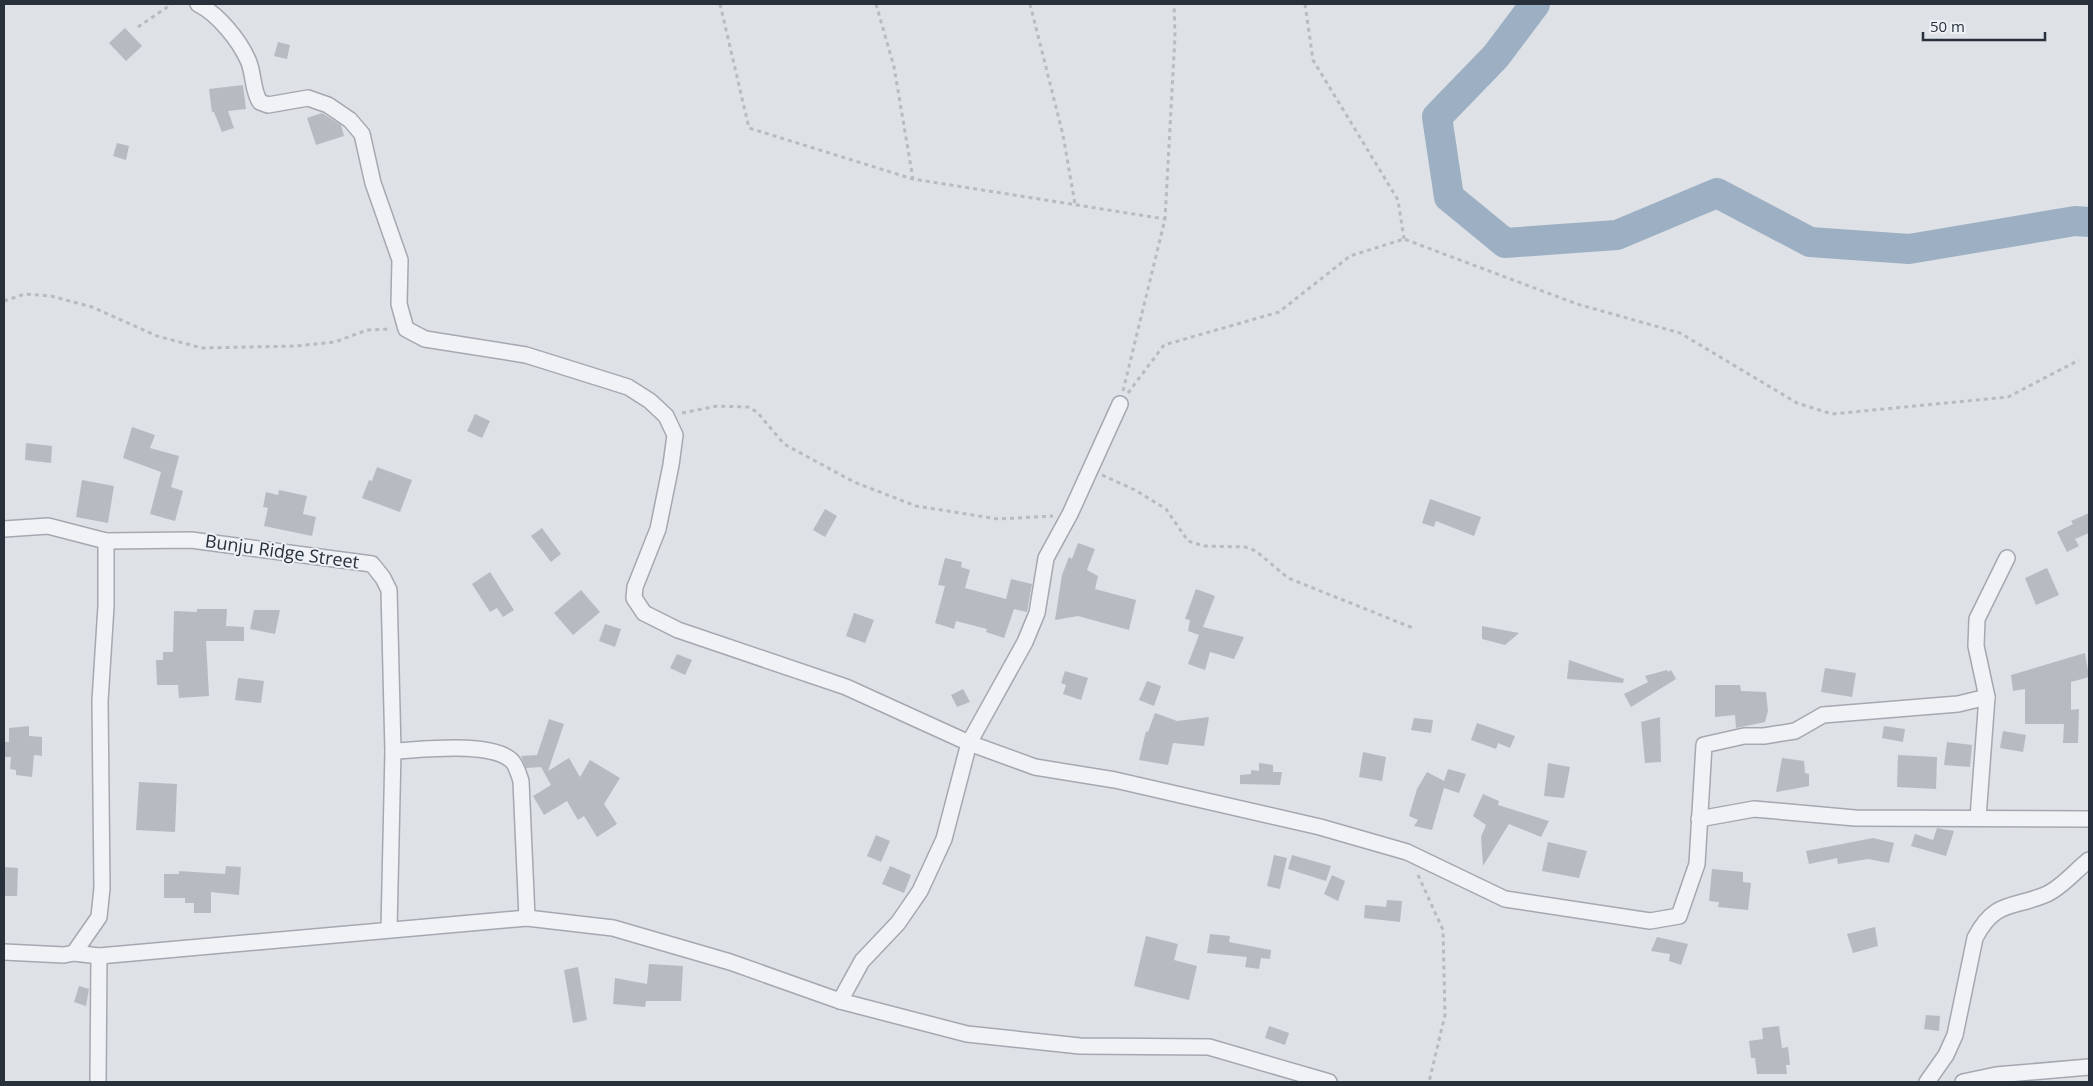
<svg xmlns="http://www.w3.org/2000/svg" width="2093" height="1086" font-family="'Open Sans',sans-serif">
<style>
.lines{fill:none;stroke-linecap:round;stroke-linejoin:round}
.river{stroke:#9cafc3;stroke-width:30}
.building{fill:#b6bbc2}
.street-casing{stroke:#a4a8b0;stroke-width:18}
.path{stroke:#b8bcc1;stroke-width:3;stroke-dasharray:4 4;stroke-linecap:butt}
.street{stroke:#f0f2f5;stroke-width:15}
.labels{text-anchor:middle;stroke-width:4;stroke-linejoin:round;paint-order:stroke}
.street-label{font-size:18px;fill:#28303c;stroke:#edf0f4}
</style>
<rect width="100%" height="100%" fill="#dee1e6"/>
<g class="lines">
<!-- river -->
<path class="river" d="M1535 4 1496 56 1437 117 1449 197 1505 243 1617 235 1717 193 1810 242 1909 249 2075 221 2089 222"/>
</g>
<!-- building -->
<g class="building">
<path d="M125 28 142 46 126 61 109 43Z"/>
<path d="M278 42 290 45 287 59 274 56Z"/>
<path d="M243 85 246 109 228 111 234 128 222 132 214 112H212L209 89Z"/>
<path d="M322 113 341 125 344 136 316 145 307 118Z"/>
<path d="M117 143 129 146 126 160 113 156Z"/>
<path d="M475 414 490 421 482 438 467 431Z"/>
<path d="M132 427 155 435 150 448 179 456 171 487 183 491 175 521 150 514 161 472 123 458Z"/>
<path d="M26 443 52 446 51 463 25 460Z"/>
<path d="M377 467 412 480 400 512 362 498 369 480 372 481Z"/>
<path d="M82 480 114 486 108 523 76 517Z"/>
<path d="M279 490 307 496 303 514 316 517 312 536 264 526 268 508 263 507 266 492 278 495Z"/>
<path d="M1430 499 1481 517 1474 536 1436 521 1434 527 1422 523Z"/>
<path d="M825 509 837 516 825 537 813 530Z"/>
<path d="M2089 513V533L2075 539 2079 546 2067 552 2057 532 2073 524 2071 521Z"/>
<path d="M542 528 561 554 551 562 531 536Z"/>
<path d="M1078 543 1095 549 1087 570 1098 576 1095 589 1136 600 1129 630 1078 616 1055 620 1062 575 1069 557 1072 559Z"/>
<path d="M945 558 962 562 961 567 970 570 965 588 1006 599 1011 579 1032 584 1027 612 1014 609 1004 638 986 632 987 629 956 621 954 629 935 623 945 586 938 585Z"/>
<path d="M2047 568 2059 595 2036 605 2025 578Z"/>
<path d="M490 572 514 610 503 617 497 608 490 612 472 584Z"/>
<path d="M1196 589 1215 596 1203 627 1244 637 1234 659 1210 652 1205 670 1188 664 1199 635 1188 631 1190 620 1185 619Z"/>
<path d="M581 590 600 612 573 635 554 613Z"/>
<path d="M197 609H227L226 626 244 627V641H206L209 696 179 698 178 685H157L156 660H163V652H173L174 611 197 612Z"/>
<path d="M254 610H280L275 634 250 629Z"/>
<path d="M854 613 874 620 865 643 846 636Z"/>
<path d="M605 624 621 629 615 647 599 641Z"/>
<path d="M1482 626 1519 633 1505 645 1482 639Z"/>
<path d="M2085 653 2089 677 2071 682V710L2079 709 2078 743H2063L2064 724H2025V689L2013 691 2011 675Z"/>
<path d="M677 654 692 660 685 675 670 668Z"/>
<path d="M1569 660 1624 679 1623 683 1567 679Z"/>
<path d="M1825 668 1856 673 1852 697 1821 692Z"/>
<path d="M1667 670 1668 672 1671 670 1676 679 1631 707 1624 694 1648 682 1645 676Z"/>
<path d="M1065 671 1088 678 1081 700 1063 694 1066 685 1061 683Z"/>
<path d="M238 678 264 681 261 703 235 700Z"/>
<path d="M1147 681 1161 686 1154 706 1139 700Z"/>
<path d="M1715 685H1740L1741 691 1766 692 1768 711 1765 722 1736 728 1735 715 1715 717Z"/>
<path d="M963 689 970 702 957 707 951 695Z"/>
<path d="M1155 713 1177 721 1209 717 1204 746 1173 743 1168 765 1139 760 1146 731 1148 732Z"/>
<path d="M1660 717 1661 762 1645 763 1641 722Z"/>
<path d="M1414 718 1433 720 1431 733 1411 730Z"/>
<path d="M549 719 564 724 548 771 569 758 580 777 590 760 620 778 604 804 617 824 597 837 584 816 578 820 567 801 544 815 533 796 551 785 541 767 526 768 521 756 537 755Z"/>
<path d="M1477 723 1515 736 1510 748 1498 743 1496 749 1471 740Z"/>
<path d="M29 726V736L42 737V756L34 755 32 777 16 775V770L10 769 11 757H4L5 742H9V728Z"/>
<path d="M1884 726 1905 729 1903 742 1882 738Z"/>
<path d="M2003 731 2026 735 2023 752 2000 748Z"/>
<path d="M1947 742 1972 745 1970 767 1944 765Z"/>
<path d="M1363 752 1386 757 1382 781 1359 777Z"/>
<path d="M1898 755 1937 757 1936 789 1897 787Z"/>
<path d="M1782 758 1804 761 1805 773 1809 774V786L1776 792Z"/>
<path d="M1259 763 1273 765V772H1282L1280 785 1240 784V775L1251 774V770L1259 771Z"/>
<path d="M1548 763 1570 767 1564 798 1544 796Z"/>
<path d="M1448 769 1466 774 1459 793 1444 788 1432 830 1414 826 1418 820 1409 816 1417 789 1427 772 1444 781Z"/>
<path d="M139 782 177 784 175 832 136 830Z"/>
<path d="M1483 794 1499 801 1498 805 1549 821 1541 837 1509 824 1483 866 1481 837 1486 825 1473 816Z"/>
<path d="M1937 828 1954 831 1946 856 1911 846 1915 834 1933 840Z"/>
<path d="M876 835 890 841 881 862 867 856Z"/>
<path d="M1873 838 1894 843 1889 863 1868 859 1838 864 1837 858 1809 864 1806 851Z"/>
<path d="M1548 842 1587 851 1579 878 1542 871Z"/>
<path d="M1274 855 1287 858 1280 889 1267 886Z"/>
<path d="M1292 855 1331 866 1326 881 1288 869Z"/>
<path d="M226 866 241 867 239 895 211 892V913H194V903H185V898H164V874H179V871L225 874Z"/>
<path d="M890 866 911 875 904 893 882 884Z"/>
<path d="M4 867 18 868 17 896H4Z"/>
<path d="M1712 869 1743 872V882L1751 883 1748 910 1718 907 1719 902 1709 901Z"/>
<path d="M1332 875 1345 881 1338 901 1324 894Z"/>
<path d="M1387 900 1402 901 1400 922 1364 918 1365 905 1386 907Z"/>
<path d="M1875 927 1878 946 1853 953 1847 934Z"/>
<path d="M1210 934 1230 936 1229 942 1271 950 1270 959 1261 958 1259 969 1245 967 1247 957 1207 953Z"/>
<path d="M1146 936 1178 944 1174 960 1197 966 1189 1000 1134 986Z"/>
<path d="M1657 937 1688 944 1681 965 1669 961 1670 954 1651 951Z"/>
<path d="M649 964 683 966 681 1001H646L645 1007 613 1004 615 978 647 984Z"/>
<path d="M578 967 587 1020 573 1023 564 970Z"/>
<path d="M79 986 89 989 86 1006 74 1002Z"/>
<path d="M1926 1015 1940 1016 1939 1031 1924 1029Z"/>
<path d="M1269 1026 1289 1033 1285 1045 1265 1038Z"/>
<path d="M1779 1026 1782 1048 1788 1047 1790 1065H1786L1787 1074H1757L1755 1058H1751L1749 1041 1763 1039 1762 1028Z"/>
</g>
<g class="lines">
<defs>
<g id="street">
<path d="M198 4C218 14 239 40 248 60 254 73 252 90 260 102L268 105 308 98 328 105 350 120 362 134 373 183 400 260 399 304 406 329 425 339 526 355 628 387 650 401 666 416 675 435 671 465 658 529 635 587 634 598 644 613 678 630 846 687 969 743 1035 767 1115 780 1320 827 1407 852 1505 899 1650 921 1679 916 1697 864 1704 745 1744 736H1764L1795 731 1823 715 1958 704 1987 697"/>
<path d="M4 529 48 526 106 541 191 540 372 564 383 578 389 590 393 751 389 929"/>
<path d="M393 751C421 750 489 741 511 760 516 764 519 775 521 781L527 918"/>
<path d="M1978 818 1987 697 1976 646 1977 619 2007 558"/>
<path d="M1699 819 1754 809 1855 818 2089 819"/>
<path d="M4 952 64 955 74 953 99 956 527 918 613 928 730 962 840 1001 967 1034 1080 1046 1209 1047 1329 1082"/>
<path d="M74 953 99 917 102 888 100 701 106 606V541"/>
<path d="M840 1001 862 961 898 923 920 891 944 839 969 743 1025 642 1037 613 1046 558 1070 514 1120 404"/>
<path d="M98 1082 99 956"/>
<path d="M1927 1082 1946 1055 1955 1035 1975 938C1995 899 2013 909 2047 894 2062 887 2076 870 2089 860"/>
<path d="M1963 1082 1996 1075 2089 1067"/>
</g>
</defs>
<!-- street casing -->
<use href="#street" class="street-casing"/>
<!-- path -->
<g class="path">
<path d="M720 4 749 128 913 179 1165 219"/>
<path d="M876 4 894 67 913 179"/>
<path d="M1030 4 1063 135 1075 204"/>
<path d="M1305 4 1313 60 1398 200 1404 239"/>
<path d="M138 27 172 4"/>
<path d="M4 301 25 294 51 296 92 307 157 336 202 348 296 346 335 342 367 330 391 329"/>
<path d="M1123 391 1165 219 1175 36 1174 4"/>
<path d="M1128 393 1164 345 1279 312 1350 256 1404 239 1577 304 1680 333 1797 403 1832 414 2008 397 2079 360"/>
<path d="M682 413 717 406 748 407 757 412 784 444 854 482 916 506 998 519 1053 516"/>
<path d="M1102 475 1135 490 1166 509 1188 541 1204 546 1245 547 1256 551 1288 578 1413 628"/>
<path d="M1418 875 1443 930 1445 1015 1429 1082"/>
</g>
<!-- street -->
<use href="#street" class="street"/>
</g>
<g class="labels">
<!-- street labels -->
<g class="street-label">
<text transform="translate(282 552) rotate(8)" y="6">Bunju Ridge Street</text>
</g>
</g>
<!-- border -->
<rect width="2093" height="1086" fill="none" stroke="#28303c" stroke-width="10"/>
<!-- scale -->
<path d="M1923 32v8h122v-8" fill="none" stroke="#28303c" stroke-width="2.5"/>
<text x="1930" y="32" font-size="15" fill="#28303c" stroke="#edf0f4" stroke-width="4" paint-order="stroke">50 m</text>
</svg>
